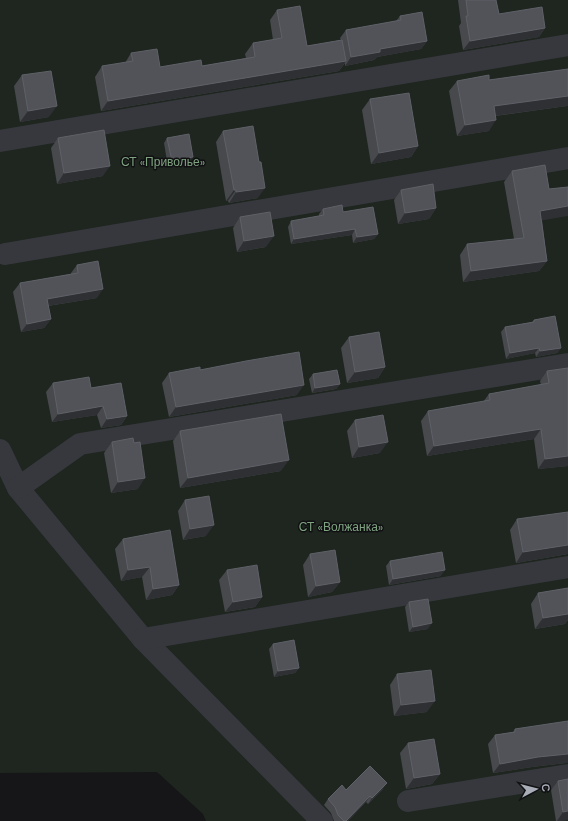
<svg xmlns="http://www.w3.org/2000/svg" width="568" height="821" font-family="'DM Sans',sans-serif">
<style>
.green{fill:#1e261f}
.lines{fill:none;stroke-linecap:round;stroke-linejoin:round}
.minor{stroke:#37383d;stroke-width:22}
.wall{fill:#47494d}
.shaded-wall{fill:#2f3033}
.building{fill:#525359;stroke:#5f6168}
.labels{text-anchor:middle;stroke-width:3;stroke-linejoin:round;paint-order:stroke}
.park-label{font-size:12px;fill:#7fa381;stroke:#111113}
</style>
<rect width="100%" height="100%" fill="#161618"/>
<!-- green -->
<path class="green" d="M0 0H568V821H206L203 814 157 772 0 773Z"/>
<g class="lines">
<!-- minor -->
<g class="minor">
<path d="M0 141 568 45"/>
<path d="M5 254 568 158"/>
<path d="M0 450 18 488 143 639 322 821"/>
<path d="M18 488 80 444 568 364"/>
<path d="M143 639 568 567"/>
<path d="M408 801 568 775"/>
</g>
</g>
<!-- wall -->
<g class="wall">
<path d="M458 0H496L499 14 545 28 539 37 463 50 459 26 461 23Z"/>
<path d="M277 10 307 46 341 40 340 38 346 30 396 21 400 16 427 41 421 49 377 57 374 60 345 66V63L339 71 101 111 95 77 102 66 125 63 131 53 160 67 202 66 246 58 245 54 253 43 273 40 270 20Z"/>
<path d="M568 69V105L567 106 495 116 489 131 457 136 449 91 457 81 489 80Z"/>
<path d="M22 75 49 117 20 122 14 86Z"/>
<path d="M370 99 418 146 411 157 371 164 362 110Z"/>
<path d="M223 131 258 198 229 203 228 201H226L216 142Z"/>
<path d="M58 138 103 176 57 184 51 148Z"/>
<path d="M167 138 189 163 168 167 164 143Z"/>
<path d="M512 171 542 220 547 261 539 271 463 282 460 255 467 244 514 239 504 182Z"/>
<path d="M401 190 436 208 429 219 398 224 394 200Z"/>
<path d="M323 209 343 212 378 234 374 239 353 243 352 235 291 244 288 227 291 221 319 216V214Z"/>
<path d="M240 217 266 247 237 252 233 228Z"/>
<path d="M77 265 97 298 48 306 51 319 44 328 21 332 13 292 20 283 71 274V273Z"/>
<path d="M534 320 561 348 557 353 536 357 535 353 506 359 501 332 505 327 532 322Z"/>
<path d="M349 337 385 367 378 378 347 383 341 348Z"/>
<path d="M200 370 297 395 169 417 162 383 169 373Z"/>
<path d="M547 371 568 466 538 469 534 439 427 456 421 421 428 411 483 402 489 394 541 385 540 381Z"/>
<path d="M313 374 340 384 336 389 312 393 309 379Z"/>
<path d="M53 383 91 388 127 416 121 425 101 428 97 415 52 422 46 392Z"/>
<path d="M355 420 380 453 352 458 347 431Z"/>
<path d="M180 431 281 471 180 488 173 441Z"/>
<path d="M112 442 138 489 111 493 104 453Z"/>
<path d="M185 500 206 536 183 540 178 511Z"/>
<path d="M517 519 568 554 516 563 510 530Z"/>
<path d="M123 539 179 585 172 595 146 600 142 577 121 581 115 549Z"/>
<path d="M310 554 340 582 332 592 308 597 303 565Z"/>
<path d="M390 561 441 576 389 585 386 566Z"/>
<path d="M227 570 262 597 255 607 225 612 219 580Z"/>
<path d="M568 588V620L565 624 535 629 531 604 538 593Z"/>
<path d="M409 602 428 629 409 632 405 607Z"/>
<path d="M273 644 299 668 295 673 274 677 269 649Z"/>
<path d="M397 674 427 712 394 716 390 685Z"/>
<path d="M515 729 566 763 532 767 493 773 488 744 495 735 513 732Z"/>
<path d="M408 743 440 774 432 784 406 789 400 753Z"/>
<path d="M558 781 568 820 556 821 551 790Z"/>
<path d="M383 789 368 804 366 802 348 821H334L331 813 324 805 328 799 346 790Z"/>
</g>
<!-- shaded-wall -->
<g class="shaded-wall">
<path d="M545 28 539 37 463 50 470 41Z"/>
<path d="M427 41 421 49 377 57 374 60 345 66 351 57 380 49Z"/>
<path d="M346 61 339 71 101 111 108 101Z"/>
<path d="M568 96V105L567 106 486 117 494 106Z"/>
<path d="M57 106 49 117 20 122 28 111Z"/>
<path d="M496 120 489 131 457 136 465 125Z"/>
<path d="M418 146 411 157 371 164 379 153Z"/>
<path d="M193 157 189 163 168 167 172 161Z"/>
<path d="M110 166 103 176 57 184 64 173Z"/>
<path d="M265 188 258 198 229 203 236 192Z"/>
<path d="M234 190H236L228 201H226Z"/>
<path d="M568 206V216L533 222 540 211Z"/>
<path d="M436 208 429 219 398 224 405 213Z"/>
<path d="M355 229 352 235 291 244 294 239Z"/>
<path d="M378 234 374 239 353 243 357 237Z"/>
<path d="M274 236 266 247 237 252 244 241Z"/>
<path d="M547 261 539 271 463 282 471 271Z"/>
<path d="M103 289 97 298 41 307 47 299Z"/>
<path d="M51 319 44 328 21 332 27 324Z"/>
<path d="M539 348 535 353 506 359 510 353Z"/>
<path d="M561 348 557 353 536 357 540 351Z"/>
<path d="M385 367 378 378 347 383 355 372Z"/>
<path d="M340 384 336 389 312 393 315 388Z"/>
<path d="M304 385 297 395 169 417 176 407Z"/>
<path d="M103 406 97 415 52 422 58 414Z"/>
<path d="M127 416 121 425 101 428 107 419Z"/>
<path d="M541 429 534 439 427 456 434 446Z"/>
<path d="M388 442 380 453 352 458 359 447Z"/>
<path d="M568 456V466L538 469 545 459Z"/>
<path d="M289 460 281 471 180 488 188 478Z"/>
<path d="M145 478 138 489 111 493 118 482Z"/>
<path d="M214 525 206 536 183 540 190 529Z"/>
<path d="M568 545V554L516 563 523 552Z"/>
<path d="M150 567 142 577 121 581 128 570Z"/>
<path d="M445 570 441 576 389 585 393 579Z"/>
<path d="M340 582 332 592 308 597 316 586Z"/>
<path d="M179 585 172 595 146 600 153 589Z"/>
<path d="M262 597 255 607 225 612 233 602Z"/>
<path d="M568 614V620L565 624 535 629 543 618Z"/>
<path d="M432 623 428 629 409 632 413 627Z"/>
<path d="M299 668 295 673 274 677 278 671Z"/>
<path d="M435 701 427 712 394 716 401 705Z"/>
<path d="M568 754V763H566L532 767 493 773 500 764 538 757Z"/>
<path d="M440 774 432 784 406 789 414 778Z"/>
<path d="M387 783 383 789 368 804 372 798Z"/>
<path d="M370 796 366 802 348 821H346Z"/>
<path d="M568 811V820L557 821 563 812Z"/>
</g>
<!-- building -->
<g class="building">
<path d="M466 0H496L499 14 542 7 545 28 470 41 466 16H468Z"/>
<path d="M300 6 307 46 342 40 346 61 108 101 102 66 133 61 131 53 157 49 160 67 201 60 202 66 255 57 253 43 282 38 277 10Z"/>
<path d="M422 12 427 41 380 49V52L351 57 346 30 401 20 400 16Z"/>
<path d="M568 69V96L494 106 496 120 465 125 457 81 489 75V80Z"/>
<path d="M51 71 57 106 28 111 22 75Z"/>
<path d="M409 93 418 146 379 153 370 99Z"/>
<path d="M253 126 259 162H261L265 188 236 192V190H234L223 131Z"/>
<path d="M104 130 110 166 64 173 58 138Z"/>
<path d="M189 134 193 157 172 161 167 138Z"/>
<path d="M545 165 549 189 568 187V206L540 211 547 261 471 271 467 244 524 238 512 171Z"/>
<path d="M433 184 436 208 405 213 401 190Z"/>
<path d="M342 205 343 212 373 207 378 234 357 237 355 229 294 239 291 221 324 215 323 209Z"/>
<path d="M270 212 274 236 244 241 240 217Z"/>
<path d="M98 261 103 289 47 299 51 319 27 324 20 283 78 273 77 265Z"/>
<path d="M555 316 561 348 540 351 539 348 510 353 505 327 534 322V320Z"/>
<path d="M379 332 385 367 355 372 349 337Z"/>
<path d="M299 352 304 385 176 407 169 373 200 367V370L246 361Z"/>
<path d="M568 368V456L545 459 541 429 434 446 428 411 490 400 489 394 549 383 547 371Z"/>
<path d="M337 370 340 384 315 388 313 374Z"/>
<path d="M89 377 91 388 121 383 127 416 107 419 103 406 58 414 53 383Z"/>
<path d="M281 414 289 460 188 478 180 431Z"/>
<path d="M383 415 388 442 359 447 355 420Z"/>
<path d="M133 438 134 443 140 442 145 478 118 482 112 442Z"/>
<path d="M209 496 214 525 190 529 185 500Z"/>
<path d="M568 512V545L523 552 517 519Z"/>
<path d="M170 530 179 585 153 589 150 567 128 570 123 539Z"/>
<path d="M335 550 340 582 316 586 310 554Z"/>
<path d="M442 552 445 570 393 579 390 561Z"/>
<path d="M257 565 262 597 233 602 227 570Z"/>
<path d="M568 588V614L543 618 538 593Z"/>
<path d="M428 599 432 623 413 627 409 602Z"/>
<path d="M294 640 299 668 278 671 273 644Z"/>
<path d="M431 670 435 701 401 705 397 674Z"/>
<path d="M568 721V754L538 757 500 764 495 735 515 732V729Z"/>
<path d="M434 739 440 774 414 778 408 743Z"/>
<path d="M370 766 387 783 372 798 370 796 346 821H344L338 815 335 807 328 799 342 785 346 790Z"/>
<path d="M568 779V811L563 812 558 781Z"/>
</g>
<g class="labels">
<!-- park labels -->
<g class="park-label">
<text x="163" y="166">СТ «Приволье»</text>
<text x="341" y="531">СТ «Волжанка»</text>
</g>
</g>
<!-- north arrow -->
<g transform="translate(536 789) rotate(83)" stroke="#111113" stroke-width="3" paint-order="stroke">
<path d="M0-3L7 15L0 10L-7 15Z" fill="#a8adb8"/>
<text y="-6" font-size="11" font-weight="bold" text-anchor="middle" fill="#a8adb8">С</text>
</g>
</svg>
